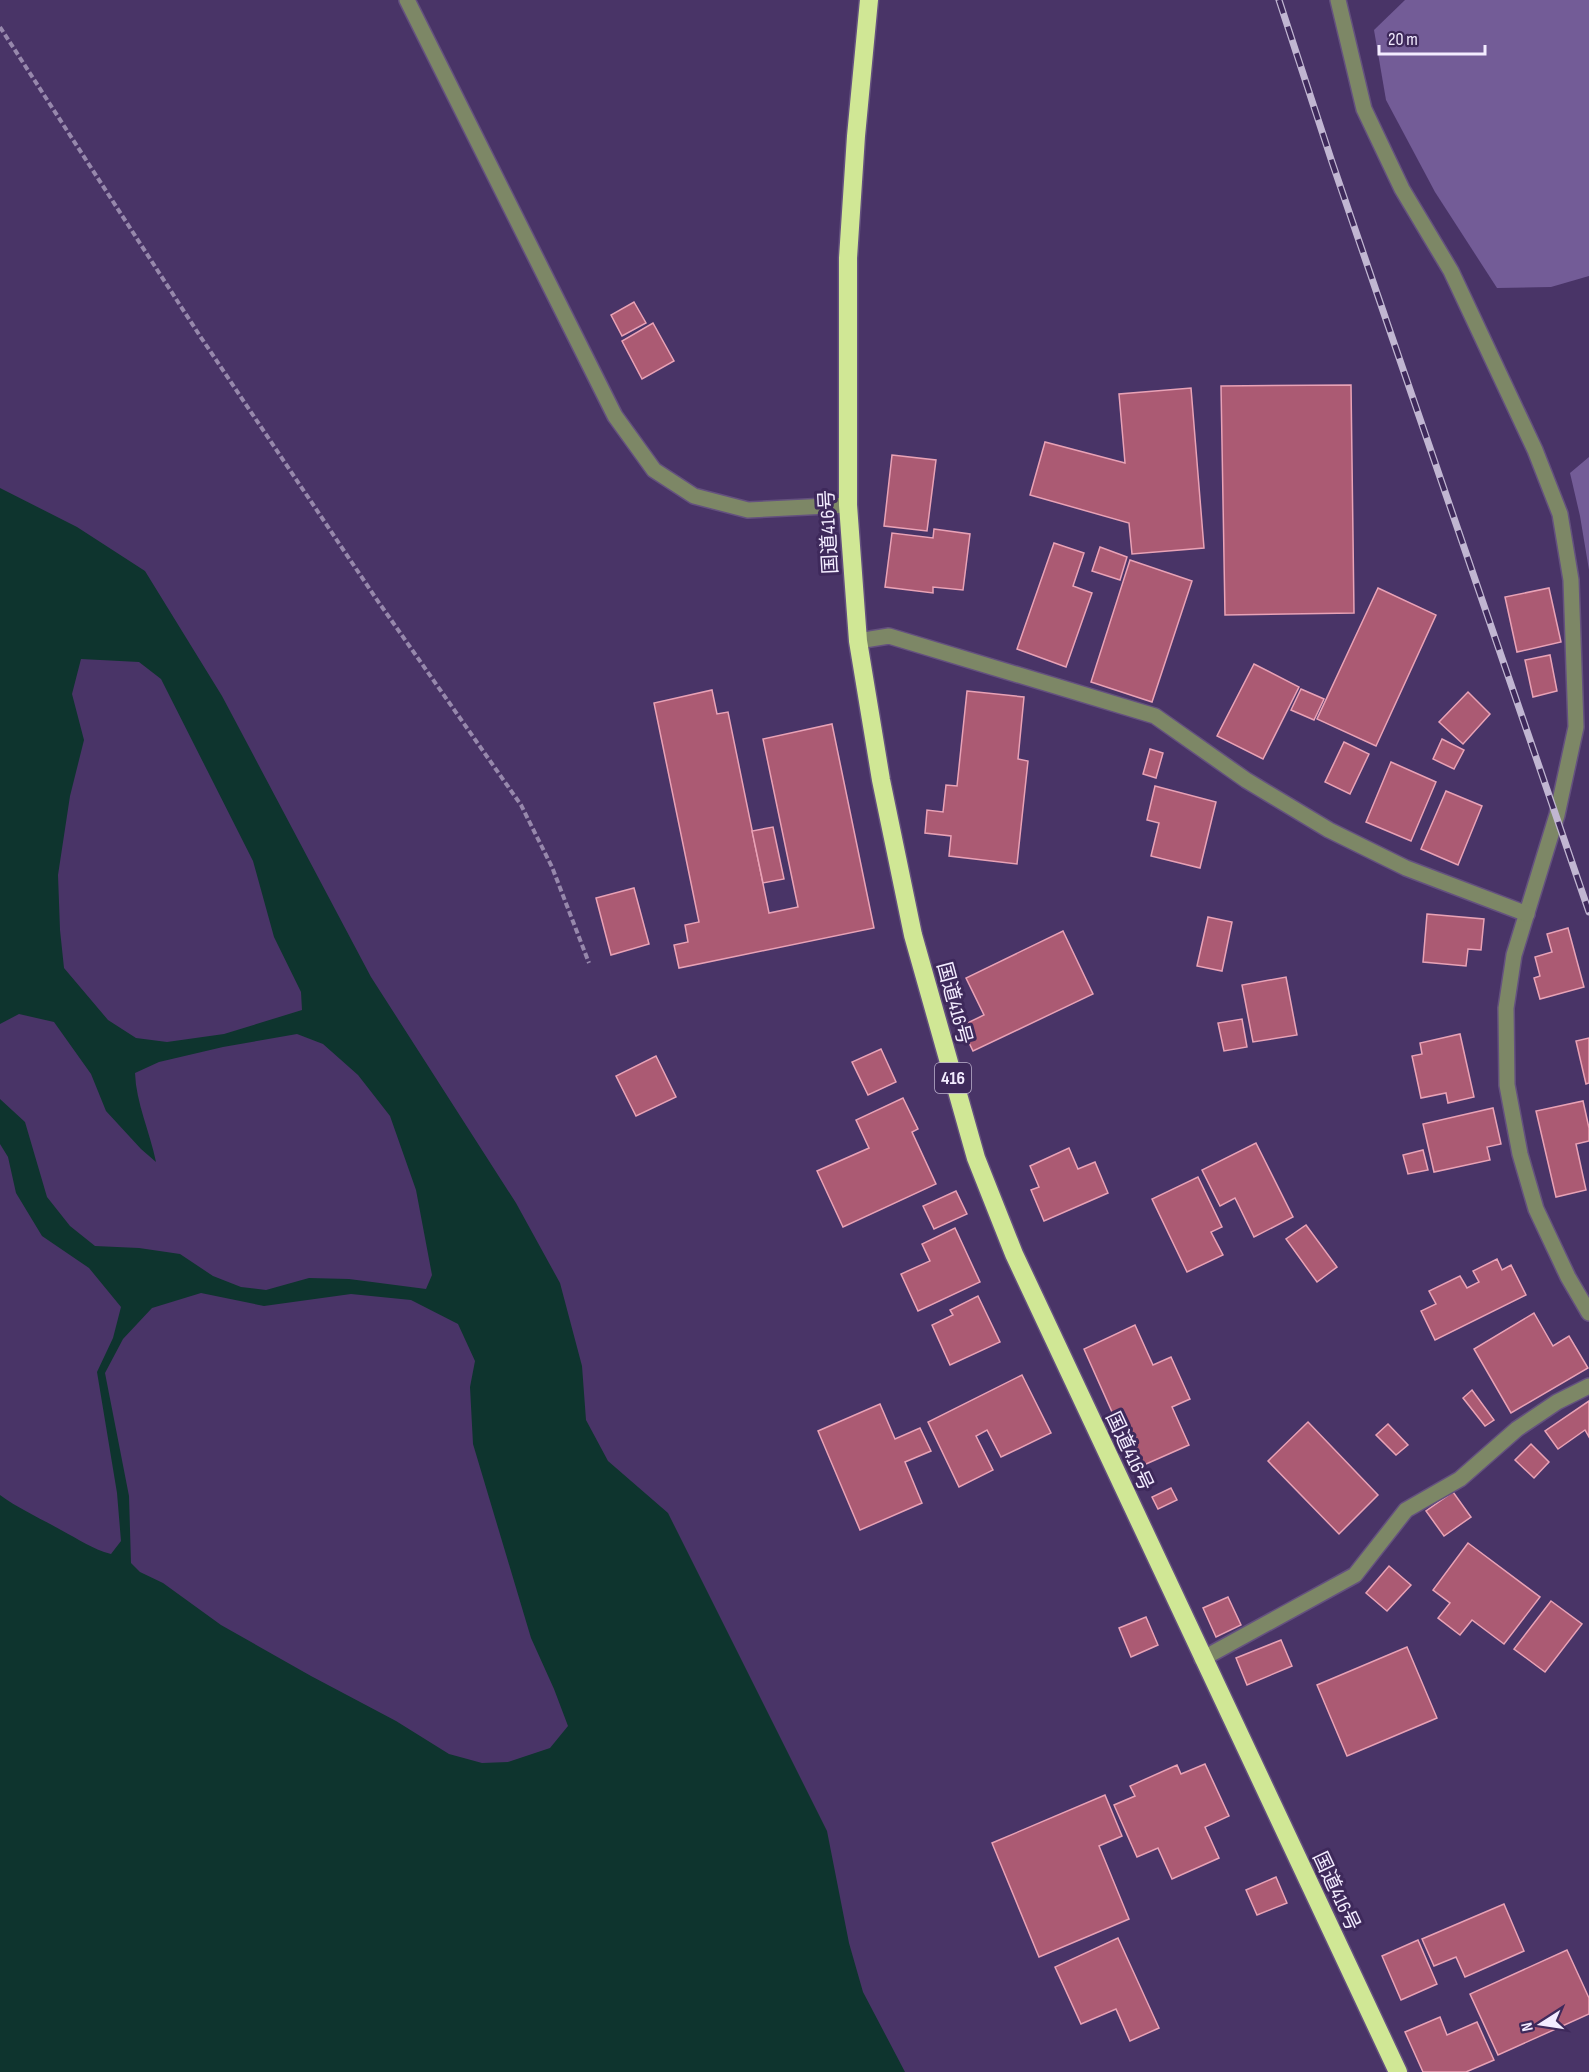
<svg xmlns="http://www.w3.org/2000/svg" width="1589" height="2072" font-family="'Sofia Sans Condensed','Noto Sans JP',sans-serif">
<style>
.green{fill:#735c97}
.water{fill:#0e342e;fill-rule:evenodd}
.building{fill:#ab5a73;stroke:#e9a2b6;stroke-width:1.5}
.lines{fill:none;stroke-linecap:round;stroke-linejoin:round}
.minor-casing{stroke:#64517f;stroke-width:18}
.highway-casing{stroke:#64517f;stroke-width:21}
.path{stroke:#9788ac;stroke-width:4;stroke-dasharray:6 3;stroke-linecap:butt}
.minor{stroke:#7d8766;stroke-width:15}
.highway{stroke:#d0e795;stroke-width:18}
.rail-casing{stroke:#c1b6d2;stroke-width:7}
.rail{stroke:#3e295b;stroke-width:4.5;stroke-dasharray:14;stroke-linecap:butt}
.labels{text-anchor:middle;stroke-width:6;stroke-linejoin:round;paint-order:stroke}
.shield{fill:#3e295b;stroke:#bdb2ce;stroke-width:1.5}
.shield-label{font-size:18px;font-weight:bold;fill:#f3ecff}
.street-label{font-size:20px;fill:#f3ecff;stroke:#3e295b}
</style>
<rect width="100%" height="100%" fill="#493467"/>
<!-- green -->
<g class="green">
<path d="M1405 0H1589V276L1551 287 1497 288 1435 192 1386 100 1374 30Z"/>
<path d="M1589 457V570L1580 516 1570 473Z"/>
</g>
<!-- water -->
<path class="water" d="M0 488 77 527 145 571 222 696 371 977 516 1203 560 1283 582 1366 586 1420 608 1461 668 1513 827 1831 849 1943 863 1992 905 2072H0V1495C19 1509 40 1518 61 1530 78 1539 92 1549 111 1554L121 1541 117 1493 97 1372 113 1338 121 1307 89 1268 42 1236 16 1193 8 1157 0 1144V1099L25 1122 47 1197 70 1226 95 1246 139 1248 180 1254 213 1276 241 1287 266 1290 309 1278 349 1279 426 1289 432 1275 416 1190 390 1116 358 1075 323 1044 297 1034 223 1047 159 1062 135 1073C136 1103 150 1132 156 1162L141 1149 106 1111 91 1074 54 1022 19 1014 0 1024ZM81 659 139 662 161 679 253 861 274 937 301 992 302 1010 224 1034 167 1042 136 1038 108 1020 64 968 60 930 58 875 70 796 84 740 72 694ZM201 1293 264 1306 351 1294 411 1300 458 1324 475 1361 470 1387 473 1444 531 1638 554 1689 568 1726 550 1748 508 1762 482 1763 449 1754 396 1721 311 1676 221 1625 163 1583 140 1572 131 1563 129 1496 105 1373 123 1339 152 1308Z"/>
<!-- building -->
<g class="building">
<path d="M634 302 646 323 622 336 611 315Z"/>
<path d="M653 323 674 361 642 379 622 341Z"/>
<path d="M1351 385 1354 613 1225 615 1221 386Z"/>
<path d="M1191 388 1204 548 1132 554 1129 523 1030 495 1045 442 1125 463 1119 394Z"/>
<path d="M892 455 936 460 927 531 884 526Z"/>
<path d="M934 529 970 534 963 590 933 587V593L885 587 892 533 933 538Z"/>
<path d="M1054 543 1084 553 1073 586 1092 593 1066 667 1017 649Z"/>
<path d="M1100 547 1127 557 1120 580 1092 571Z"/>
<path d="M1130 560 1192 581 1152 702 1091 682Z"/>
<path d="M1378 588 1436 615 1376 746 1317 719Z"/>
<path d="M1549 588 1561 642 1517 652 1505 597Z"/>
<path d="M1550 655 1557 691 1533 697 1525 660Z"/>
<path d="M1254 664 1299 687 1263 759 1217 736Z"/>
<path d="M1301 689 1324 699 1314 720 1291 710Z"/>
<path d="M712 690 717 714 728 712 769 913 798 907 763 739 832 724 874 928 679 968 674 945 688 942 685 925 699 922 654 703Z"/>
<path d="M967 691 1024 697 1018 759 1028 761 1017 864 949 856 951 836 925 833 927 810 943 812 946 785 957 786Z"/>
<path d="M1468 692 1490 714 1463 744 1439 722Z"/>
<path d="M1442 739 1464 750 1454 769 1433 759Z"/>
<path d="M1344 742 1369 754 1350 794 1325 782Z"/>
<path d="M1150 749 1163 753 1156 778 1143 774Z"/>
<path d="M1391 762 1436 782 1411 841 1366 822Z"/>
<path d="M1155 786 1216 802 1200 868 1151 856 1159 823 1147 820Z"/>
<path d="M1446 791 1482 806 1458 865 1421 849Z"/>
<path d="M773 827 784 879 763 883 752 831Z"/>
<path d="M634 888 649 944 611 955 596 898Z"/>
<path d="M1427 914 1484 919 1481 950 1468 949 1466 966 1423 962Z"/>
<path d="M1208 917 1232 922 1222 971 1197 966Z"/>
<path d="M1568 928 1584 987 1540 999 1534 978 1540 976 1535 957 1552 952 1547 934Z"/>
<path d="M1063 931 1093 994 973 1051 961 1026 984 1015 966 978Z"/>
<path d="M1286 977 1297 1035 1253 1042 1242 985Z"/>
<path d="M1242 1019 1247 1047 1224 1051 1218 1023Z"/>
<path d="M1460 1034 1474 1097 1448 1103 1446 1093 1421 1098 1412 1056 1422 1054 1420 1043Z"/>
<path d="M1589 1038V1083L1586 1084 1576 1041Z"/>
<path d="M881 1049 896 1082 868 1095 852 1062Z"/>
<path d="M656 1056 676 1097 636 1116 616 1076Z"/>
<path d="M903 1098 918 1129 912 1132 936 1184 843 1227 817 1171 869 1148 856 1120Z"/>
<path d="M1583 1101 1589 1128V1141L1576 1144 1586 1190 1556 1197 1536 1111Z"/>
<path d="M1493 1108 1501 1144 1487 1147 1490 1160 1434 1172 1423 1124Z"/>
<path d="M1256 1143 1293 1217 1254 1237 1235 1198 1220 1206 1202 1170Z"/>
<path d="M1069 1148 1078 1169 1095 1162 1108 1193 1044 1221 1031 1190 1039 1187 1030 1166Z"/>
<path d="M1423 1150 1428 1170 1408 1174 1403 1155Z"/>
<path d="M1198 1177 1222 1227 1211 1232 1223 1255 1187 1272 1152 1199Z"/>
<path d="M956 1191 967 1214 934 1229 923 1206Z"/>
<path d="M1306 1225 1337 1267 1317 1282 1286 1239Z"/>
<path d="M955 1228 980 1282 918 1311 901 1274 930 1261 922 1244Z"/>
<path d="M1497 1259 1502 1270 1511 1265 1526 1295 1435 1340 1421 1311 1436 1304 1429 1291 1460 1276 1467 1288 1479 1282 1473 1271Z"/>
<path d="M978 1296 1000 1342 950 1365 932 1325 953 1315 950 1310Z"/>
<path d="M1534 1313 1553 1346 1569 1336 1588 1368 1511 1413 1474 1349Z"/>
<path d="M1135 1325 1153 1365 1171 1357 1190 1399 1172 1407 1189 1445 1137 1468 1084 1349Z"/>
<path d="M1022 1375 1051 1433 1001 1457 987 1430 976 1436 993 1470 959 1487 928 1422Z"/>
<path d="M1472 1390 1494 1420 1485 1426 1463 1398Z"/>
<path d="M1589 1401V1437L1585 1430 1558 1449 1545 1431Z"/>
<path d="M880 1404 895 1439 920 1428 931 1451 905 1462 922 1503 860 1530 818 1431Z"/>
<path d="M1308 1422 1378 1495 1339 1534 1268 1461Z"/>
<path d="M1388 1424 1408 1445 1396 1455 1376 1435Z"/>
<path d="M1531 1444 1549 1462 1534 1478 1515 1460Z"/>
<path d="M1171 1488 1177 1500 1158 1509 1152 1497Z"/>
<path d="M1453 1492 1471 1517 1444 1536 1426 1511Z"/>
<path d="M1468 1543 1540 1597 1504 1644 1472 1620 1460 1635 1438 1618 1450 1603 1433 1590Z"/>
<path d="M1389 1566 1411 1585 1387 1611 1366 1593Z"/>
<path d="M1228 1597 1241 1625 1216 1637 1203 1608Z"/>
<path d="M1551 1601 1582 1624 1545 1672 1514 1649Z"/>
<path d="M1146 1617 1158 1645 1131 1657 1119 1628Z"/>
<path d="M1281 1640 1292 1666 1247 1685 1236 1658Z"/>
<path d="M1407 1647 1437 1718 1347 1756 1317 1685Z"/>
<path d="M1205 1764 1229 1816 1205 1827 1219 1858 1172 1879 1158 1848 1137 1857 1114 1805 1135 1796 1130 1786 1177 1765 1181 1774Z"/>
<path d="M1105 1795 1122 1836 1099 1846 1129 1919 1039 1957 992 1843Z"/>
<path d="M1276 1877 1287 1903 1257 1915 1246 1890Z"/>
<path d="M1504 1904 1524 1951 1465 1977 1456 1957 1434 1966 1422 1939Z"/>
<path d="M1118 1938 1159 2028 1130 2041 1116 2009 1081 2024 1055 1967Z"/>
<path d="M1418 1940 1437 1984 1401 2000 1382 1956Z"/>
<path d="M1567 1950 1589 1998V2014L1498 2055 1470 1994Z"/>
<path d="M1440 2017 1447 2035 1477 2022 1494 2060 1466 2072H1423L1405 2032Z"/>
</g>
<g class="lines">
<defs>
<g id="minor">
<path d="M407 0 615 416 654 470 694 496 748 510 848 505"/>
<path d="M1338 0 1364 109 1402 189 1451 271 1535 450 1560 514 1571 580 1576 727 1557 815 1514 955 1506 1008 1507 1085 1520 1154 1536 1209 1568 1277 1589 1313"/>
<path d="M858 641 889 636 1155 716 1246 780 1329 830 1406 868 1527 914"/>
<path d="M1202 1659 1355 1575 1406 1510 1460 1479 1517 1429 1557 1402 1589 1386"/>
</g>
<path id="highway" d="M869 0 856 136 848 258V505L858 641 881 780 913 935 976 1158 1014 1254 1398 2072"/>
</defs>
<!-- minor casing -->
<use href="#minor" class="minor-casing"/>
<!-- highway casing -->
<use href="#highway" class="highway-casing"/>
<!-- path -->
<path class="path" d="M0 27 200 336 375 597 521 805 552 867 589 963"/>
<!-- minor -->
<use href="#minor" class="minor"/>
<!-- highway -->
<use href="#highway" class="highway"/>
<defs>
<path id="rail" d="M1279 0 1332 162 1589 912"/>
</defs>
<!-- rail casing -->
<use href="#rail" class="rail-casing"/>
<!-- rail -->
<use href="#rail" class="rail"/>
</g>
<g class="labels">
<!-- shield labels -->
<rect class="shield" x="935" y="1063" width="36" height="30" rx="4.5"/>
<g class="shield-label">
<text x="953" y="1084">416</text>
</g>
<!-- street labels -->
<g class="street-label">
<text transform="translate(828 532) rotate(-93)" y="7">国道416号</text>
<text transform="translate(955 1003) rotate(75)" y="7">国道416号</text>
<text transform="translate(1130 1451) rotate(65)" y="7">国道416号</text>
<text transform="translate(1337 1891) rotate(65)" y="7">国道416号</text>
</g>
</g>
<!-- north arrow -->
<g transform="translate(1541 2024) rotate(258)" stroke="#3e295b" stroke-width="4.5" paint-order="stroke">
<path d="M0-4.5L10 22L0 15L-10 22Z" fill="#f3ecff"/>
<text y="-9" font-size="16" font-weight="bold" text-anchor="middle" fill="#f3ecff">N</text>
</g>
<!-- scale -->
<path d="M1379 45v9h106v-9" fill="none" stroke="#f3ecff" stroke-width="3"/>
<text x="1388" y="45" font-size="18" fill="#f3ecff" stroke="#3e295b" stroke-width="4.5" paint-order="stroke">20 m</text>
</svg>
